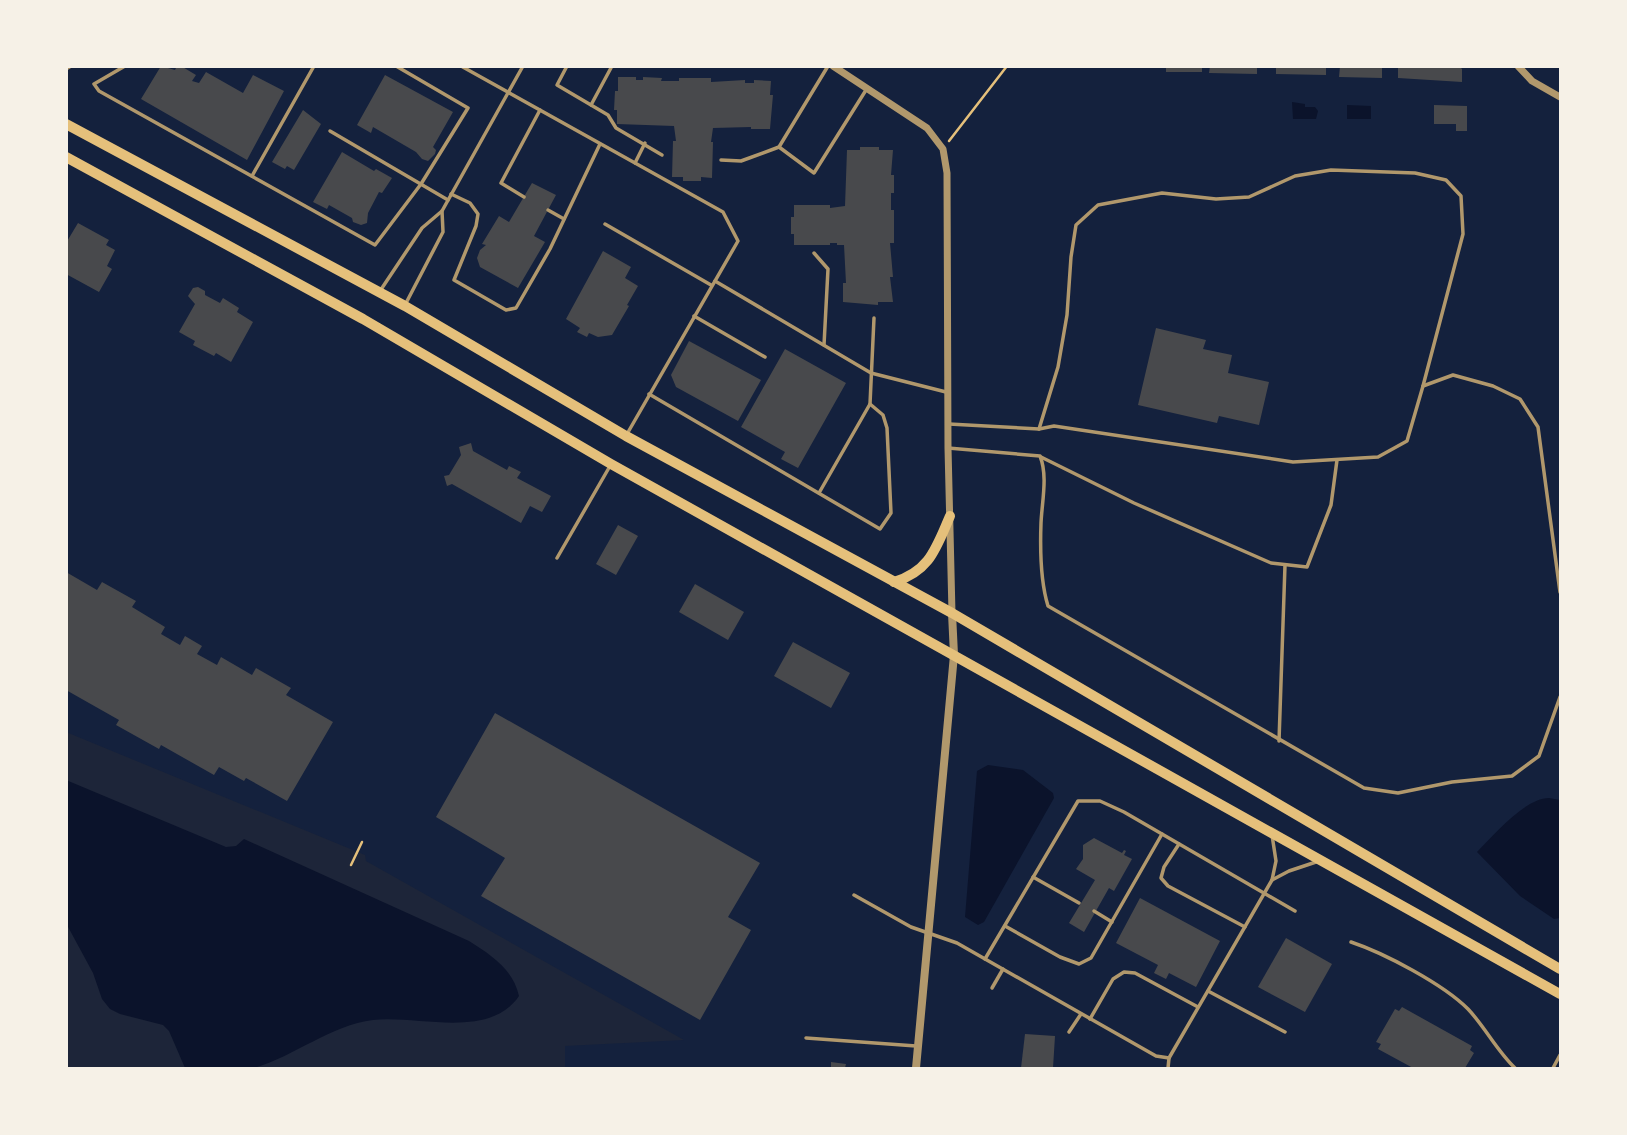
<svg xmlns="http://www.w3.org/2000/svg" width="1627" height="1135" font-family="'Source Sans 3',sans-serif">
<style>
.green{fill:#1d2539}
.water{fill:#0b132b}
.building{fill:#48494c}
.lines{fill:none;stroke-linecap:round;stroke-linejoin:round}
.path{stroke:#e5c07b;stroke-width:2.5}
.service{stroke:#b1986c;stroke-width:3.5}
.minor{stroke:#b1986c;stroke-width:7}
.tertiary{stroke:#b1986c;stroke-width:8}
.primary{stroke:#e5c07b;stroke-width:10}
</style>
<rect width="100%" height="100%" fill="#14213d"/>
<!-- green -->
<path class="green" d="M66 732 365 855 366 861 684 1040 565 1046V1068H67Z"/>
<!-- water -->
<g class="water">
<path d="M1292 102 1305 104V107H1315L1318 111 1316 119H1293Z"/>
<path d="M1347 105 1371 106V119H1347Z"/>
<path d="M988 765 1023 770 1053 793 1054 798 984 922 978 925 965 917 977 771Z"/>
<path d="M66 780 226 847 236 846 244 839 469 941C491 955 513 969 519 996 489 1040 419 1015 373 1020 331 1025 295 1056 254 1068 239 1072 203 1069 185 1068L169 1031 163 1025 120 1014 110 1009 102 999 93 973 67 925Z"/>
<path d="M1549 798 1560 800V918L1554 919 1520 896 1477 852C1494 835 1525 798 1549 798Z"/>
</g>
<!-- building -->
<g class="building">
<path d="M161 66 175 70 177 66H181L196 75 192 81 199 83 206 72 243 93 253 75 284 91 247 160 141 99Z"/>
<rect x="1166" y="66" width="36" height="6"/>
<path d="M1210 66H1257V74L1209 73Z"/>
<path d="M1276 66H1326V75L1276 74Z"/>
<path d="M1340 66H1382V78L1339 77Z"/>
<path d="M1398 66H1459L1462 69V82L1398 78Z"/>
<path d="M385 75 453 112 433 147 436 150 435 154 428 161 422 159 416 152 373 127 371 133 357 125Z"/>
<path d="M618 77H636V80H643V77L662 78 661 81H679V78H711V82L745 80V83H754V80L771 81 770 95H773L770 129H751V127L713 128 711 142H713L712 178 701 177V181H683V177H672L673 141H676L674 126 617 124V110H614L615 91H618Z"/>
<path d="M1434 105 1467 106V131H1456V124H1434Z"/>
<path d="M303 110 321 124 294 170 287 166 285 169 272 162Z"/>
<path d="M860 147H879V150H893L891 175H894V193H891V210H894V243H890L893 277H890L893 302H878V305L843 302V283H846L844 245H837V243H830V245H794V234H791V217H794V205H830V208L845 206 847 150H860Z"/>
<path d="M342 152 374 171 376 169 392 178 382 193 379 192 368 213 367 223 361 225 353 222 352 218 329 205 327 209 313 202Z"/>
<path d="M532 183 556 195 534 236 545 242 518 288 480 267 477 258 480 250 486 245 482 244 499 216 509 222Z"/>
<path d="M78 223 109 240 106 245 115 250 107 266 112 269 99 292 66 274V243Z"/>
<path d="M603 251 631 267 625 278 638 286 627 305 629 306 612 335 598 337 589 333 587 337 577 332 580 328 566 319Z"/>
<path d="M198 287 205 291V295L220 303 223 298 239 308 237 312 253 322 231 362 216 353 214 356 193 345 195 341 179 332 195 304 188 296 193 288Z"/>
<path d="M1156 328 1206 340 1203 349 1232 355 1228 373 1269 382 1259 425 1219 416 1217 423 1138 405Z"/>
<path d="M689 341 761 380 738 421 676 387 671 375Z"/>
<path d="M785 349 846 383 798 468 781 459 785 452 741 427Z"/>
<path d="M471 443 473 451 507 470 509 466 521 472 517 478 551 496 542 512 530 506 521 523 452 484 447 486 444 476 449 475 461 455 459 447Z"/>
<path d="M618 525 638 536 616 575 596 564Z"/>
<path d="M66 572 97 590 102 582 136 601 132 607 165 627 161 634 180 645 185 636 202 646 197 654 217 665 221 657 252 675 256 668 291 688 286 695 333 722 287 801 246 778 244 781 219 767 214 775 161 745 159 749 116 725 119 720 66 690Z"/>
<path d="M695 584 744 612 728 640 679 612Z"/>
<path d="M793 642 850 673 831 708 774 676Z"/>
<path d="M495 713 760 863 728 917 751 930 700 1020 481 896 505 858 436 817Z"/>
<path d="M1094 838 1122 853 1124 850 1126 851 1124 855 1132 859 1114 891 1109 888 1084 932 1069 923 1095 880 1076 869 1083 859V845Z"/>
<path d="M1140 898 1220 941 1196 987 1169 973 1166 979 1154 973 1158 965 1116 943Z"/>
<path d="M1286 938 1332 964 1305 1012 1258 987Z"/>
<path d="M1402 1007 1472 1046 1470 1050 1474 1053 1465 1068H1413L1378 1049 1381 1044 1376 1042 1395 1009 1399 1011Z"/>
<path d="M1025 1034 1055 1036 1053 1068H1021Z"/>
<path d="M831 1062 846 1064 845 1068H831Z"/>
</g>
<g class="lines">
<!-- path -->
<g class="path">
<path d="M949 141 1007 66"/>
<path d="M351 865 362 842"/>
</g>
<!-- service -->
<g class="service">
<path d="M125 66 94 84 99 91 375 245 421 184 468 108 396 66"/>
<path d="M461 66 723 212 738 241 627 434"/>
<path d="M567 66 557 85 608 115 616 128 662 155"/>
<path d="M66 69 71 66"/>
<path d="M591 105 612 66"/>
<path d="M330 131 448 200"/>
<path d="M779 147 814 173 866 90"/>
<path d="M721 160 741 161 779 147 828 66"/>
<path d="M635 163 645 143"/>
<path d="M252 176 314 66"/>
<path d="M451 194 470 203 478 214 476 226 454 280 506 310 516 308 550 249 600 144"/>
<path d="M524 197 501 183 540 110"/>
<path d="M548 210 564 219"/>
<path d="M605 224 711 285"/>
<path d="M814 253 828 269 824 345"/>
<path d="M715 281 871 373 946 392"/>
<path d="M380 291 422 228 442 211 523 66"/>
<path d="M405 305 443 232 442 211"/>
<path d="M694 316 765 357"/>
<path d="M649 394 880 529 891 513 887 428 883 415 870 404 874 318"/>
<path d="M949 424 1039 429 1054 426 1293 462 1378 457 1407 441 1423 386 1453 375 1493 386 1520 399 1538 427 1560 592"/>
<path d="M1039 429 1058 367 1067 315 1071 257 1076 225 1098 205 1162 193 1216 199 1249 197 1295 176 1331 170 1415 173 1446 180 1461 196 1463 234 1423 386"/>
<path d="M948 448 1040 456C1048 476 1042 501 1041 523 1040 550 1040 580 1048 606L1364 788 1398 793 1452 782 1512 776 1539 756 1560 697"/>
<path d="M1041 457 1134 503 1271 563 1307 567 1331 505 1337 460"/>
<path d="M819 493 870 404"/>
<path d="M557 558 610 466"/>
<path d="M1279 741 1285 565"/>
<path d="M1179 844 1164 867 1161 878 1168 886 1245 927"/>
<path d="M1033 877 1079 903"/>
<path d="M1272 880 1289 871 1316 862"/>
<path d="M854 895 911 927 957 943 1156 1056 1169 1058 1272 880 1276 861 1272 835"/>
<path d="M1094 911 1112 922"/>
<path d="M1005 926 1060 957 1079 964 1091 958 1162 834"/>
<path d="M1351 942C1384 953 1443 984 1468 1009 1485 1027 1497 1051 1515 1068"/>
<path d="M985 959 1078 801H1100L1124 812 1295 911"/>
<path d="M992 988 1003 969"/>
<path d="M1208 991 1285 1032"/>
<path d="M1090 1019 1113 979 1124 972 1135 973 1198 1007"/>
<path d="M1069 1032 1081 1014"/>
<path d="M806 1038 916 1046"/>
<path d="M1168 1068 1169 1058"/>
<path d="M1553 1068 1560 1055"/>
</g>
<!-- minor -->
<g class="minor">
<path d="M833 66 927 128 943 149 947 173 948 448 952 613"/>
<path d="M1518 66 1532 81 1560 97"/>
</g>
<!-- tertiary -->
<path class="tertiary" d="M916 1068 954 655 952 613"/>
<!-- primary -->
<g class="primary">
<path d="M66 124 405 306 626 436 952 613 1560 969"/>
<path d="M66 157 363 319 611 464 1560 994"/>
<path d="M894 582C930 571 936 548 950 516"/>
</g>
</g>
<!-- border -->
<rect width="1627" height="1135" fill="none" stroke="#f6f1e7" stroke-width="136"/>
</svg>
